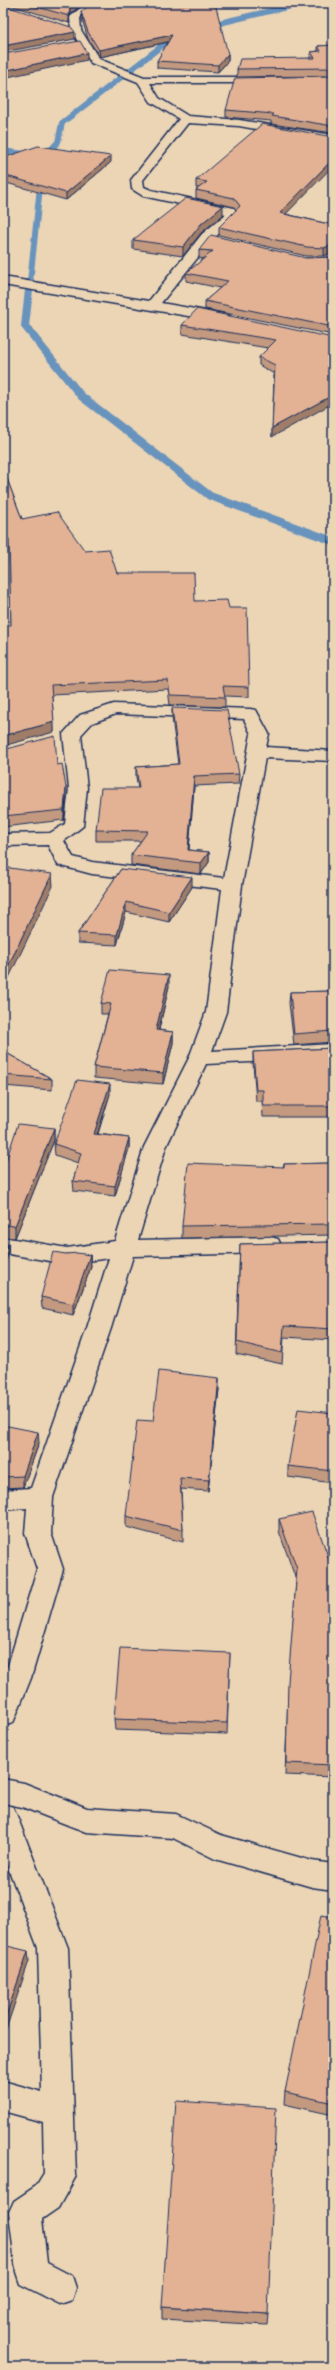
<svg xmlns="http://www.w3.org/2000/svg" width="336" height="2370" font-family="'Playpen Sans',sans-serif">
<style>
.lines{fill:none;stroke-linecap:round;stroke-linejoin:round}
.stream-far1{stroke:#6893bd;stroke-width:6}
.stream{stroke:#6893bd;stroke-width:8}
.minor-casing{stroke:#1b2f5e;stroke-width:3}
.minor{fill:#ecd5b5;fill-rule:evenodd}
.wall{fill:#c3997f;stroke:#1b2f5e}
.shaded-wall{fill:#9f7d68;stroke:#1b2f5e}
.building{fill:#e3b294;stroke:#1b2f5e}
</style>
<rect width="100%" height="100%" fill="#ecd5b5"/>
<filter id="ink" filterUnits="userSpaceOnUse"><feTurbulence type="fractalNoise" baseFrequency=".025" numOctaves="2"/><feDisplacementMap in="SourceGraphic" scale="8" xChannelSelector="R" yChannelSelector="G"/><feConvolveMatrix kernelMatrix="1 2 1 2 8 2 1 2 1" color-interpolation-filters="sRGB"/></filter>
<g filter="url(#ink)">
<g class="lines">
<!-- stream-far1 -->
<g class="stream-far1">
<path d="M207 26 304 3"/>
<path d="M3 151 31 155"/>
<path d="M43 158 58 142 62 123 177 34"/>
<path d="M30 282 41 177"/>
</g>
<!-- stream -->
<path class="stream" d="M30 281 25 326 81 396 210 496 333 541"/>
<defs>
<g id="minor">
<path d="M86 3H98L80 18 81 30 99 59 144 77H264L270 80 264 83H150L159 98 188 116 239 120 333 135V143L239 126 188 123 143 180 144 187 151 190 234 208 239 215 212 240 161 303 229 315 231 318 229 321 224 322 3 285V277L149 301 202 234 226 214 143 196 132 189 131 180 179 119 151 102 138 82 91 63 71 30 70 17Z"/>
<path d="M114 704 250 709 256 710 269 734 266 747 333 751V761L265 758 242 885 226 1012 212 1051 333 1044V1058L206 1064 166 1147 138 1240 270 1237 278 1239 281 1245 278 1251 270 1253 133 1256 111 1328 53 1497 51 1533 63 1569 31 1678 13 1723 3 1726V1682L37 1569 25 1533 27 1508 3 1510V1490L31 1488 87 1328 109 1258 67 1264 3 1253V1237L67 1248 115 1241 144 1147 189 1058 206 1012 222 889 92 874 58 865 48 845 3 846V834L50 833 65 824 69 788 63 734 80 715ZM116 714 244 719 251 734 224 878 92 862 73 857 64 841 83 826 87 788 81 735 92 723Z"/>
<path d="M3 1779 24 1783 87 1808 176 1814 221 1835 312 1861 333 1864V1890L312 1887 215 1859 173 1838 86 1832 22 1807 3 1803Z"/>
<path d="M3 1804 13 1807 17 1816 68 1948 76 2176 58 2208 42 2219 47 2263 72 2276 76 2288 72 2300 60 2304 20 2284 16 2272 9 2212 14 2201 36 2186 44 2173 43 2122 3 2111V2081L42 2092 38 1948 3 1854Z"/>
</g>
</defs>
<!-- minor casing -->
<use href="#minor" class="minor-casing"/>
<!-- minor -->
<use href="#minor" class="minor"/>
</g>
<!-- wall -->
<g class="wall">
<path d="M3 3H84L70 14 69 23Z"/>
<path d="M81 12 228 54V61L218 72 157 68V61L168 42 100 57 88 39 82 19Z"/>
<path d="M333 45V133L271 124V121L226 117V110L330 76 237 77V69L310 58 311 52 318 51V46Z"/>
<path d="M333 137 286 214 333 225V252L324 256H306L219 235V227L237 210 234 207 196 198V190L199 188H196V180Z"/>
<path d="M3 158 111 162 66 200 3 182Z"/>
<path d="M223 215 201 233 183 256 133 249V240Z"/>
<path d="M199 250 306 258 333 257V335L205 309V301L220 288 186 281V273L204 259 199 258Z"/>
<path d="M182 325 333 338 272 437 274 374 259 365V357L268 348 182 334Z"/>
<path d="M3 468 22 519 85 551 117 573 195 601 249 687V697L225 696V707L170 705 168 689 52 695 54 732 11 625 9 548 3 549Z"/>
<path d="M172 708 239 774 238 784 194 786 189 850 209 852V862L201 874 131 865V855L141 841H96V830L138 788 136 777V767L178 764 172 718Z"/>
<path d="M3 750 57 765 66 798 64 820 3 827Z"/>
<path d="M121 869 192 887 169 922 126 912 117 945 78 943V933Z"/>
<path d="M169 986 159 1030 173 1032V1043L163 1084 94 1078V1067L108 1014H101V1003Z"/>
<path d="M333 991V1044V1042L294 1045 289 1003 290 992Z"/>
<path d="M333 1048V1117H263L262 1101H256L253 1063V1052Z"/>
<path d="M3 1051 52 1079V1090L3 1086Z"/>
<path d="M110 1094 98 1134 129 1138V1148L115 1196 74 1191 73 1181 78 1163 55 1155 54 1144Z"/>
<path d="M54 1128V1140L15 1238 3 1237V1170Z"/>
<path d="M333 1163V1235L182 1238V1226L283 1167 284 1164Z"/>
<path d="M333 1242V1340L284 1337 282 1364 236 1354 240 1244Z"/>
<path d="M66 1254 90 1255 91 1267 73 1315 42 1308 41 1297Z"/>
<path d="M219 1389 208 1491 181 1489 183 1530V1542L126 1527V1516L153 1421Z"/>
<path d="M333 1413V1483L288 1477V1466Z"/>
<path d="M3 1425 39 1443 23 1487 3 1488Z"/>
<path d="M279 1519 333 1570V1777L285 1775 288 1694 296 1580 279 1531Z"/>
<path d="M230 1653 227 1734 115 1730 114 1719Z"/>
<path d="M333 1917V2115L284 2104 285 2092Z"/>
<path d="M162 2307 268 2314 267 2325 162 2319Z"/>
</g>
<!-- shaded-wall -->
<g class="shaded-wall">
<path d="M75 3H84L70 14 69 23V16L70 7Z"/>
<path d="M75 32V39L3 52V46Z"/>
<path d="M172 35V41L100 57 99 50Z"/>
<path d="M87 53V60L3 78V71Z"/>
<path d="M228 54V61L218 72V65Z"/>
<path d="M111 156V162L66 200V193Z"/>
<path d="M333 159V166L279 221 280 213Z"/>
<path d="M223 206V215L201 233 183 256V247L201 224Z"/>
<path d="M333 244V252L324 256V248Z"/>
<path d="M333 395V403L272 437V428Z"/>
<path d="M54 722V732L3 746V736Z"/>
<path d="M194 776V786L188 860V850Z"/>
<path d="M66 787V798L64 820V810Z"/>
<path d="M209 852V862L201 874V863Z"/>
<path d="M52 874 53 886 3 990V977Z"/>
<path d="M192 877V887L169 922V912Z"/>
<path d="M126 902V912L117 945V935Z"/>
<path d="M169 975V986L156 1041V1030Z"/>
<path d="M173 1032V1043L163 1084V1073Z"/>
<path d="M110 1084V1094L94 1144V1134Z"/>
<path d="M54 1128V1140L15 1238V1226Z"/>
<path d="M129 1138V1148L115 1196V1186Z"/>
<path d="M8 1244V1255L3 1269V1256Z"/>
<path d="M90 1255 91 1267 73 1315V1304Z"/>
<path d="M219 1378V1389L208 1491 209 1480Z"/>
<path d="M38 1432 39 1443 23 1487V1476Z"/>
<path d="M28 1951 29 1961 3 2038V2025Z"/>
</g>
<!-- building -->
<g class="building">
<path d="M24 3H75L70 7 69 16Z"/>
<path d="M92 3H215L228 54 218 65 157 61 172 35 99 50 88 32 81 12Z"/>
<path d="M3 5 71 27 75 32 3 46Z"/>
<path d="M80 41 87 53 3 71V54Z"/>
<path d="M333 45V68L237 69 240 59 315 58 311 52 321 51 318 46Z"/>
<path d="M333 76V126L272 116 274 114 226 110 235 78Z"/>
<path d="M262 124 333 137V159L280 213 333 225V244L324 248 307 247 219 227 240 206 234 198 196 190 207 182 196 180Z"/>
<path d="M38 146 111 156 66 193 3 175V158Z"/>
<path d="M186 198 223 206 201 224 183 247 133 240Z"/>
<path d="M211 235 306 258 333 257V327L205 301 228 281 186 273 213 251 199 250Z"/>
<path d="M197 309 333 338V395L272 428 275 365 259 357 276 340 182 325Z"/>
<path d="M3 468 22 519 57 512 85 551 109 549 117 573H194L195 601 227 600 229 608H247L249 687 223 686 225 697 170 695 168 680 51 685 54 722 3 736V625H11L9 539H3Z"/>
<path d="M172 708 227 710 239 774 194 776 188 850 209 852 201 863 131 855 148 831 96 830 101 788H139L136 767 179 764Z"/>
<path d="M55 736 57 765 62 764 66 787 64 810 3 816V750Z"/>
<path d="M3 867 52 874 3 977Z"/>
<path d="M121 869 192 877 169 912 126 902 117 935 78 933Z"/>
<path d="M110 970 169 975 156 1030 173 1032 163 1073 94 1067 111 1004 101 1003Z"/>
<path d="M333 991V1031L294 1034 290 992Z"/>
<path d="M333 1048V1106H263V1090H256L253 1052Z"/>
<path d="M3 1051 52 1079 3 1075Z"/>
<path d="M77 1080 110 1084 94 1134 129 1138 115 1186 73 1181 81 1153 54 1144Z"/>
<path d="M18 1124 54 1128 15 1226 3 1225V1170Z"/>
<path d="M188 1163 284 1167V1164L333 1163V1224L182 1226Z"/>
<path d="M333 1242V1329L284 1326 282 1353 237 1342 240 1244Z"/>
<path d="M3 1243 8 1244 3 1256Z"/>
<path d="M53 1252 66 1254 77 1253 90 1255 73 1304 41 1297Z"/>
<path d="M159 1371 219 1378 209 1480 180 1478 183 1530 126 1516 137 1420 153 1421Z"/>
<path d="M298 1409 333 1413V1471L288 1466Z"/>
<path d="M3 1425 38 1432 23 1476 3 1477Z"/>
<path d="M312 1512 333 1570V1765L286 1763 288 1682 297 1569 279 1519Z"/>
<path d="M120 1648 230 1653 227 1723 114 1719Z"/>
<path d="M321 1915 333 1917V2103L285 2092Z"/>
<path d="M3 1945 28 1951 3 2025Z"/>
<path d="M176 2101 276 2108 268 2314 162 2307Z"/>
</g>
</g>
<!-- margin -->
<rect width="336" height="2370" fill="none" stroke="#ecd5b5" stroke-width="16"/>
<rect x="8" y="8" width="320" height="2354" fill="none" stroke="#1b2f5e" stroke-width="1.5" filter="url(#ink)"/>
</svg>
